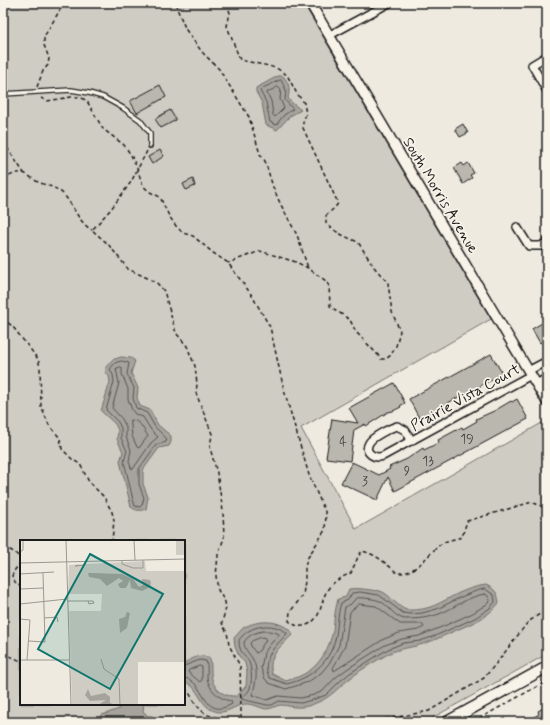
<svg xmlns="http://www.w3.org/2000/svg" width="550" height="725" font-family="Mynerve,sans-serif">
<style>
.green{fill:#cfccc3;stroke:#767470;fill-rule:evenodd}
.water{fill:#a6a39d;stroke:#6f6d69}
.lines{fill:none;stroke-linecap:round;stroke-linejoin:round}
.shore{stroke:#535250;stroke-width:1}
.building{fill:#bab7af;stroke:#1c1c1c}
.service-casing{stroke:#1c1c1c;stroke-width:6}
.minor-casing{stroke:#1c1c1c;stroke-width:10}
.tertiary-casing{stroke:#1c1c1c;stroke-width:12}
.secondary-casing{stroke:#1c1c1c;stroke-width:13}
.path{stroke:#1c1c1c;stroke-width:1.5;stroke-dasharray:4 3;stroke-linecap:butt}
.service{stroke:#f7f3e8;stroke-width:3.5}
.minor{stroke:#f7f3e8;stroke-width:7}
.tertiary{stroke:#f7f3e8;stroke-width:9}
.secondary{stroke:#f7f3e8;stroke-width:10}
.labels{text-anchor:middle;stroke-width:3.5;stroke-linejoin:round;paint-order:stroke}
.number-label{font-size:13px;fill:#444341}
.street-label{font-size:15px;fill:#1c1c1c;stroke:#f7f3e8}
.inset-road{fill:none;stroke:#9a9892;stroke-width:1}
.view{fill:#0f766e;fill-opacity:0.15;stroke:#0f766e;stroke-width:2}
.inset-edge{fill:none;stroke:#1c1c1c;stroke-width:2}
</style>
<rect width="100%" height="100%" fill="#eeeae0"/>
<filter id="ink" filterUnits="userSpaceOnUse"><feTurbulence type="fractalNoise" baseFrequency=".025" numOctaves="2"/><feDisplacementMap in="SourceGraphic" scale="8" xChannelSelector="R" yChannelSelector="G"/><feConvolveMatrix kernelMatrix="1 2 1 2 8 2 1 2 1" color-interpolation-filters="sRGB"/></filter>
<g filter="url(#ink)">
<!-- green -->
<path class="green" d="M3 3H303L491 319 301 428 356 529 547 420V654L425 722H3ZM21 541H184V704H21Z"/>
<!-- water -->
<g class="water">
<path d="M278 76H283C290 84 290 89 288 98L291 102 301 110 290 116 277 130 266 125 262 103 256 92V88Z"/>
<path d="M121 357 131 358 135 361 131 373 138 388 137 398 140 406 150 410 158 425 171 436V442L169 446 159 448 143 470V484L148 497 146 509C140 511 136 511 131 507L120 461 123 452 117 439 118 430 115 424 101 411 110 382 109 376 106 373V367L112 360Z"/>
<path d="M486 585C495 589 498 593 499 603 488 617 475 622 459 629 447 634 436 640 423 644 411 648 399 648 388 654 376 661 363 668 352 677 339 686 331 698 316 703 312 705 306 707 301 707 294 708 287 705 280 705 275 706 272 709 266 709 260 708 254 704 248 704 238 703 229 713 219 712 199 710 200 685 184 682V663C192 659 202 652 210 659 212 666 210 673 212 679 215 691 225 697 237 696L246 686 247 672 245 663 239 656 235 647 234 638C237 635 240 631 243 628 258 619 282 619 293 634 281 647 267 655 272 674L286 681C292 679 299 677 304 674 320 666 330 647 333 630 334 620 335 610 338 599L346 597 349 589C357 588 363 589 371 590 374 591 377 590 380 591 389 593 399 609 407 610 431 611 440 602 459 593 468 589 477 586 486 585Z"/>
<path d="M121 704H144L143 711 148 716H152L159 722H97V720L102 715 119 709Z"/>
</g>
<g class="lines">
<!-- shore -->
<g class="shore">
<path d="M281 80 286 90 285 100 293 109 284 115 276 125 270 122 266 102 260 91 263 88Z"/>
<path d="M278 87 281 90 280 99 284 108 275 117 273 115 271 101 267 93Z"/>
<path d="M122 361 129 363 127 374 134 388 133 398 136 408 147 413 155 427 167 439 166 442 156 445 139 469V484L144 498 142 505 140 507 135 506 133 500 124 461 127 451 121 438V428L118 422 106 410 114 382 113 375 110 369 115 363Z"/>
<path d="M121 367 122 368V374L128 389V399L132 410 135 414 143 417 151 430 158 437 151 443 133 469 131 468 129 461 131 450 126 437V427L122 419 112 408 119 383 116 369Z"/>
<path d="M131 420C140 420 143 429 148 436L139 448 137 447 132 436Z"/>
<path d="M485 589 494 595 495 602 490 608 475 618 435 636 420 641 403 643 388 649 350 673 339 682 326 695 315 699 301 703 279 701 272 705H267L241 699 242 697C245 695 249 692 250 688 252 681 252 669 249 662 244 652 239 654 239 640 249 625 273 621 287 633L286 635C275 646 259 661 270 678L287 684C310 678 328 665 335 640 338 628 337 616 341 603L348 600 352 593 360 592 379 595 403 613 411 614 422 613 437 609 461 597 476 591Z"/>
<path d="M485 594 489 597 490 601 487 604 473 613 444 626 419 636 402 639 385 645 347 669 335 678 323 691 314 695 301 698 278 696 267 700 252 695C256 684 259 669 252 658 248 652 244 649 244 642 251 631 268 628 279 634V636L272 642 264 653 261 668 265 679 269 683 286 689 308 682 321 673 331 661 339 645 345 607 351 604 356 598C359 597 374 599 377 600 388 603 394 618 405 619 416 619 429 618 439 614 455 608 468 596 485 594Z"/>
<path d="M359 604 376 606 400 624H422L424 627 418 630 399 633 384 639 334 671 333 668 345 646 350 612Z"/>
<path d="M259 638 264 637 266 640 258 652 256 653 252 648 250 643 252 641Z"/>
<path d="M184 666 200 660 206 661C208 666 207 671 207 677 208 689 220 700 231 701L232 704C202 722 205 679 184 678"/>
<path d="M200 666 202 667V680L200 682 188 672 189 670Z"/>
</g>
</g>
<!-- building -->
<g class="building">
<path d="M160 85 166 97 137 113 130 101Z"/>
<path d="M170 110 176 120 161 128 155 119Z"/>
<path d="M463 124 468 133 460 137 455 129Z"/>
<path d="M160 150 164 156 152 164 148 157Z"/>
<path d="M462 163 464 166 468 163 474 173 470 175 472 178 463 184 454 168Z"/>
<path d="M193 179 195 186 186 190 183 184Z"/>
<path d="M547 320V339L540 343 532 329Z"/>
<path d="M491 354 502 373 496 376 497 378 485 383 463 397 462 395 448 403 449 404 426 417 425 415 419 418 409 399Z"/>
<path d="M394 383 405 403 400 406 401 407 393 411 388 412 366 426 365 424 354 430 350 461 326 458 332 419 358 423 349 408Z"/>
<path d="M517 399 528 419 395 491 388 477 377 500 341 483 352 462 379 475 390 469 389 467 407 459 423 448 424 450 434 445 439 442 438 440 462 427 463 429 477 421 476 419 494 411 511 401 512 402Z"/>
<path d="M547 706V722H526L539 714 538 711Z"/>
</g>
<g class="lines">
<defs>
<g id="service">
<path d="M3 94 71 90 89 93 103 97 123 108 140 120 150 133V146"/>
<path d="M547 646V647"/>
</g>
<g id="minor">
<path d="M330 35 389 3"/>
<path d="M547 56 532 65 547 91"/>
<path d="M517 227 529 246H541L547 242"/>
<path d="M528 371 547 361"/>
<path d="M536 384 547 378"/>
<path d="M412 441 405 430 397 426C390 428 372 437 369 443 363 453 375 459 383 456L531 375"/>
</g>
<path id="tertiary" d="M310 3 547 402"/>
<path id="secondary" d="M447 722 547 667"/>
</defs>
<!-- service casing -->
<use href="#service" class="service-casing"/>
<!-- minor casing -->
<use href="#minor" class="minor-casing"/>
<!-- tertiary casing -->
<use href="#tertiary" class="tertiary-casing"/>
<!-- secondary casing -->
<use href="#secondary" class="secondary-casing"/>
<!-- path -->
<g class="path">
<path d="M177 3 178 11 186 30 202 52 219 69 249 117 260 154 265 161 273 187 280 203 297 235 308 268"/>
<path d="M227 3 230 13 227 26 240 60 269 66 278 69 287 75 296 92 304 103 306 114 303 122V128L338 203C335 209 330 211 326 216V223C336 233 346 237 358 242L374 267 388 283 392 312 400 331 396 346 391 355 386 359H381L378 355 356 332 350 320 330 306 329 286 326 281 308 268 296 262 260 251 228 263"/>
<path d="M37 87 43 71 48 65 49 58 44 45V37L64 3"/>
<path d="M41 98 47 101 71 97H80L87 101 103 129 124 145 131 155 137 168 143 186 150 192 160 197 169 216 176 226 183 233 193 236 212 252 228 263 251 294 270 327 284 390 309 475 326 514 325 530 307 559 305 567V581L303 595 290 612 289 621C295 626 301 628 309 624 323 616 320 601 328 589 334 581 342 577 351 573L358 557 362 551C376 554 387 564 397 573 418 574 426 555 441 544 446 540 456 539 462 537L467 521 532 502 547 509"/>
<path d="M3 142 24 173"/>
<path d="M147 151 131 182 111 209 92 230 108 244 128 269 156 282 164 291 176 333 187 346 195 366 197 384 196 393 212 434 210 448 217 473 223 511 224 538 218 555 216 576 218 590 225 602 226 608 222 622 223 626 227 632 229 645 240 666 241 710V717L238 722"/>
<path d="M3 179C9 176 16 172 23 173 27 174 33 179 36 181 46 186 56 186 64 195 74 206 78 222 92 230"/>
<path d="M3 318 13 327 38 359 40 367 41 406 49 425 60 438 62 449 73 460 80 464 89 482 104 497 112 512 114 520 112 541"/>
<path d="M3 547C11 550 18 553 21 561"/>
<path d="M21 562 14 571 12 576 15 582 21 587"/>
<path d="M3 653 21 661"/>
<path d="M184 690 188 691C193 699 198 709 206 714 212 717 219 717 224 722"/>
<path d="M372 722 429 711 484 678 499 660 528 622 547 609"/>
<path d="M473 722 547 681"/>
</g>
<!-- service -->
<use href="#service" class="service"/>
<!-- minor -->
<use href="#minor" class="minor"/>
<!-- tertiary -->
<use href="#tertiary" class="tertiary"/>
<!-- secondary -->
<use href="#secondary" class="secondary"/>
</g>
</g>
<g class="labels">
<!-- number labels -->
<g class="number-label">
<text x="467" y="443">19</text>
<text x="343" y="446">4</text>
<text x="428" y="465">13</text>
<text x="407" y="475">9</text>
<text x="365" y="485">3</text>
</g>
<!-- street labels -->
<g class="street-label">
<text transform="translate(441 195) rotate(59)" y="5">South Morris Avenue</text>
<text transform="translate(465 397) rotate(-29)" y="5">Prairie Vista Court</text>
</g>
</g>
<!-- overview -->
<g transform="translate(20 540)">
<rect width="165" height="165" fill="#eeeae0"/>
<path d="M156 0H165V15H156ZM125 21 126 31H165V122H118V165H52L49 71H81L82 54H48L49 25Z" fill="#cfccc3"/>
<path d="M72 33 102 34 113 39 119 47 123 45 122 39 130 40 131 43 130 47 122 51 111 48 110 40 106 48H100L98 44 103 41 99 38 87 46 80 39 69 37 68 33ZM107 72 110 73 107 88 100 93 99 79 105 77ZM68 149 71 156 85 153 90 157V163L96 165H78L86 160 70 161 65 155Z" fill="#a6a39d"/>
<path class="inset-road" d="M46 0 51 165M114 0 115 20M0 12 3 10V0M102 21V24L113 28H123V20M0 23 165 19M59 25 55 26 65 25V22M0 34 34 32M0 49 23 48M47 61H73L74 63 69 64 68 61M0 64 47 59M24 78 37 77 38 82M0 79 10 80 7 120M9 101 25 102 23 33M81 119 84 129 99 139 100 165M0 120H49"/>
<path class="view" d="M70 14 143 54 90 149 18 109Z"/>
<rect width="165" height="165" class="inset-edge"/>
</g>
<!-- margin -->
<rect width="550" height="725" fill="none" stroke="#f7f3e8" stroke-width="16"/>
<rect x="8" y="8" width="534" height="709" fill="none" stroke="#1c1c1c" stroke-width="1.5" filter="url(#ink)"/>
</svg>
